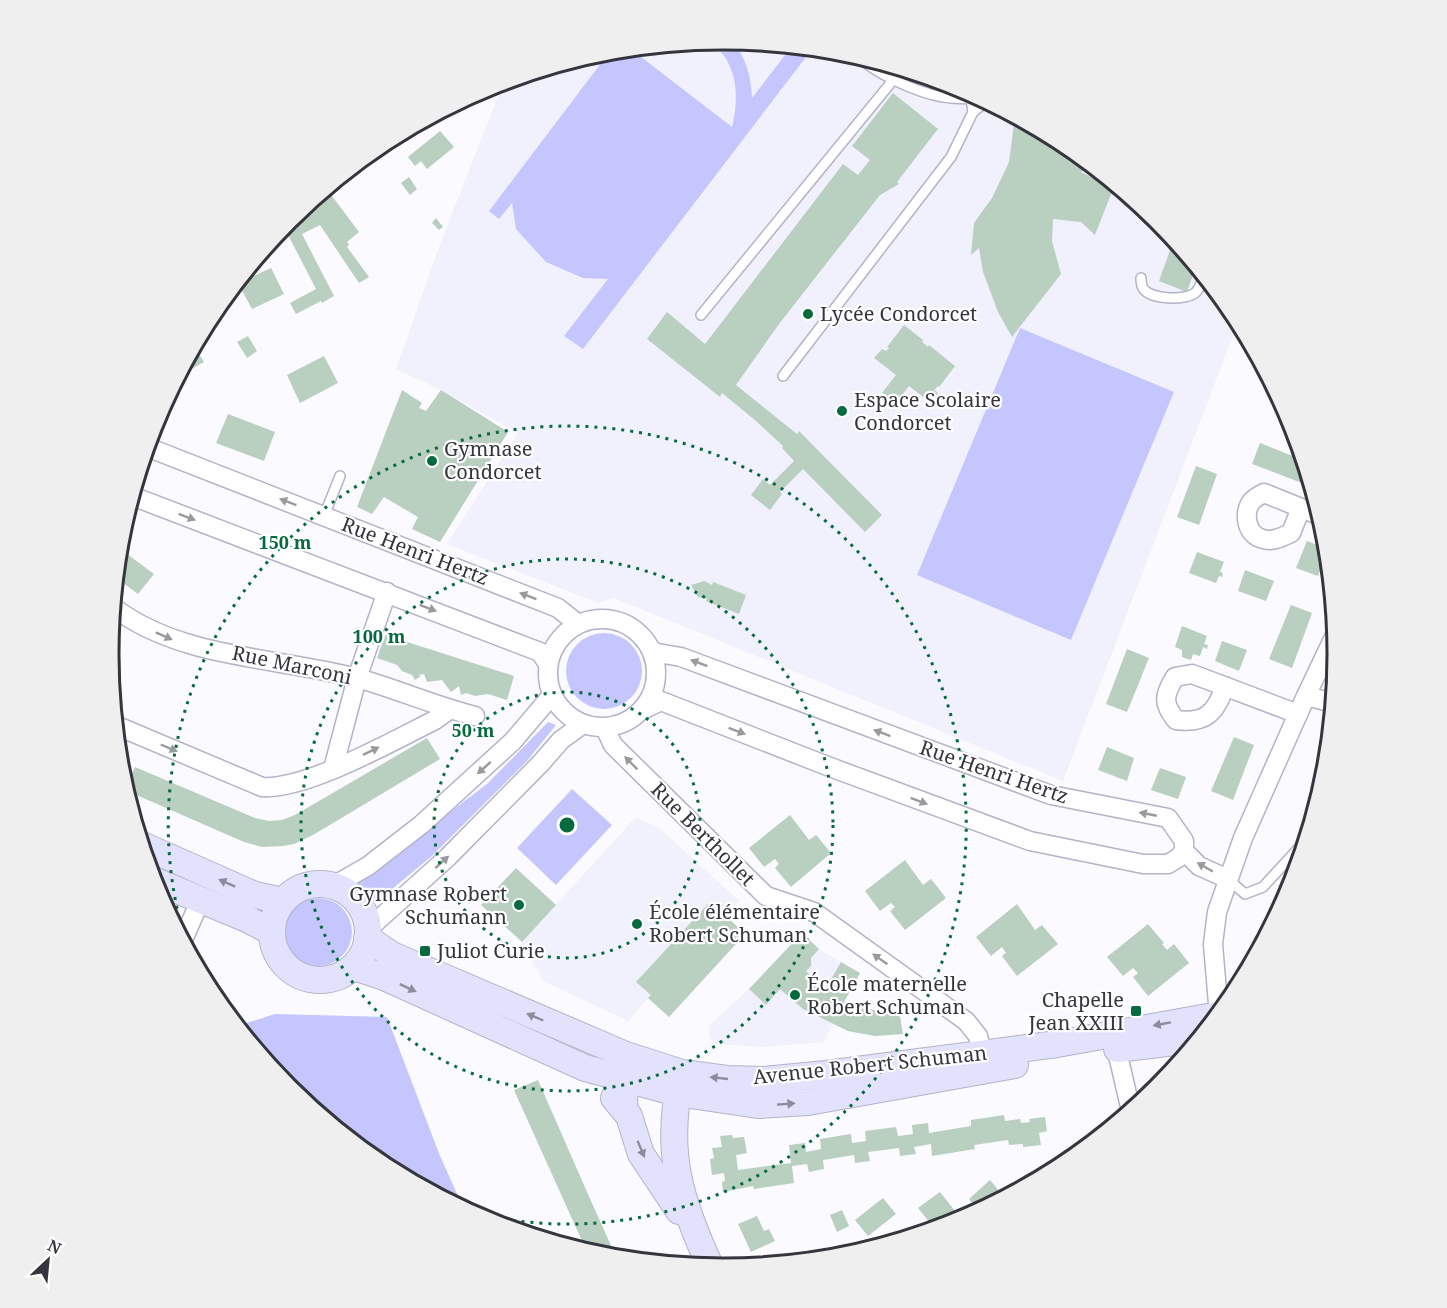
<svg xmlns="http://www.w3.org/2000/svg" width="1447" height="1308" font-family="'Noto Serif',serif">
<style>
.built{fill:#f1f1fe}
.green{fill:#c6c6ff}
.building{fill:#b9cfc0}
.lines{fill:none;stroke-linecap:round;stroke-linejoin:round}
.service-casing{stroke:#b3b3c9;stroke-width:12}
.minor-casing{stroke:#b3b3c9;stroke-width:21}
.secondary-casing{stroke:#b3b3c9;stroke-width:28}
.service{stroke:#fff;stroke-width:9}
.minor{stroke:#fff;stroke-width:18}
.secondary{stroke:#e3e2fc;stroke-width:26}
.oneway{fill:#9a9a9e}
.oneway2{fill:#8c8c9d}
.ring{fill:none;stroke:#066a3f;stroke-width:3;stroke-dasharray:3 6}
.poi-dot{fill:#066a3f;stroke:#fff;stroke-width:2}
.labels{text-anchor:middle;stroke-width:4.5;stroke-linejoin:round;paint-order:stroke}
.poi-label{font-size:20px;fill:#35353e;stroke:#fff;text-anchor:start}
.street-label{font-size:20px;fill:#35353e;stroke:#fff}
.rim{fill:none;stroke:#35353e;stroke-width:3}
.centre{fill:#066a3f;stroke:#fff;stroke-width:3}
.ring-label{font-size:18px;text-anchor:middle;font-weight:bold;fill:#066a3f;stroke:#fff;stroke-width:4.5;stroke-linejoin:round;paint-order:stroke}
</style>
<rect width="100%" height="100%" fill="#fafaff"/>
<!-- built -->
<g class="built">
<path d="M724 39 844 51 959 86 1065 143 1159 219 1239 320 1063 781 614 598 598 603 447 544 518 433 441 390 396 369 439 247 504 81 604 51Z"/>
<path d="M636 817 660 829 739 901 725 915 745 934 669 1017 648 998 628 1021 543 981 522 942Z"/>
<path d="M802 933 819 949 860 973 845 1002 860 1008 881 1011 899 1010 903 1034 875 1036 848 1031 833 1024 823 1042 764 1047 714 1044 709 1035 710 1025 749 989Z"/>
</g>
<!-- green -->
<g class="green">
<path d="M724 39 732 40C746 58 751 75 752 98L792 46 806 57 583 349 564 336 608 279 583 278 546 262 516 229 512 203 499 219 489 211 611 50 633 48 632 50 732 127C738 102 739 72 720 51 716 47 709 44 704 41Z"/>
<path d="M1020 328 1174 392 1071 640 917 575Z"/>
<circle cx="604" cy="671" r="38"/>
<path d="M548 722 556 725 527 761 432 856 374 904 356 883 487 784Z"/>
<path d="M572 789 612 825 556 885 517 848Z"/>
<circle cx="318" cy="932" r="34"/>
<path d="M275 1014 387 1017 440 1156 464 1209 382 1165 288 1089 237 1026Z"/>
</g>
<!-- building -->
<g class="building">
<path d="M893 93 938 129 897 182 899 184 880 195 779 324 736 385 797 434 799 431 882 515 865 532 803 469 780 492 782 494 770 510 751 495 763 479 770 485 794 461 782 448 783 446 756 421 722 393 720 397 647 339 667 312 705 344 843 164 858 175 870 160 852 146Z"/>
<path d="M1015 116 1065 143 1090 163 1081 172 1102 183 1115 184 1095 235 1081 222 1053 219 1052 241 1061 274 1012 337 998 312 983 272 979 248 971 255 974 223 992 198 1009 162Z"/>
<path d="M440 131 454 147 427 169 421 161 415 166 408 157Z"/>
<path d="M409 177 417 189 410 195 401 183Z"/>
<path d="M331 184 334 188 329 192 359 232 347 242 349 245 347 247 369 277 359 283 320 225 302 234 334 296 322 303 321 301 296 314 290 303 316 289 284 227 280 230 292 216 294 218 318 206 313 199Z"/>
<path d="M436 218 443 227 439 230 432 223Z"/>
<path d="M1174 239 1196 266 1187 292 1159 281Z"/>
<path d="M271 268 284 294 252 309 238 283Z"/>
<path d="M904 325 923 340 922 342 928 347 929 345 955 366 939 387 938 386 934 390 938 393 931 403 909 386 896 403 882 393 896 375 874 358 882 349 886 351 889 348 887 347Z"/>
<path d="M248 336 257 351 247 358 237 342Z"/>
<path d="M194 346 204 362 188 371 185 364Z"/>
<path d="M324 356 338 383 300 403 287 375Z"/>
<path d="M402 390 422 403 419 408 426 411 441 390 508 432 440 542 412 529 418 517 384 497 372 514 357 507Z"/>
<path d="M228 414 275 432 264 461 216 443Z"/>
<path d="M1260 443 1305 461 1307 470 1302 483 1252 464Z"/>
<path d="M1196 466 1217 474 1199 525 1177 517Z"/>
<path d="M1307 541 1328 549 1318 576 1296 568Z"/>
<path d="M119 548 154 574 138 594 122 582H116Z"/>
<path d="M1197 552 1224 562 1220 572 1223 573 1222 577 1219 576 1216 583 1189 573Z"/>
<path d="M1245 570 1274 581 1266 601 1238 591Z"/>
<path d="M704 581 712 585 713 582 746 595 739 614 706 601 707 599 698 597 691 585Z"/>
<path d="M1291 605 1312 613 1292 668 1269 659Z"/>
<path d="M1182 626 1207 636 1204 644 1208 645 1207 649 1203 647 1200 656 1193 654 1191 660 1182 657V650L1175 647Z"/>
<path d="M385 635 514 676 507 700 488 694 475 696 466 693 461 695 459 686 451 692 442 680 427 682 424 674 418 675 421 676 415 680 412 675 402 671 397 665 377 658Z"/>
<path d="M1222 641 1247 650 1239 671 1215 661Z"/>
<path d="M1127 649 1149 658 1127 712 1106 704Z"/>
<path d="M1234 737 1254 745 1233 800 1211 791Z"/>
<path d="M427 738 440 759 313 835 294 844 283 846 262 847 244 842 125 790 135 767 255 818 269 821 282 820 295 815Z"/>
<path d="M1107 747 1134 758 1127 781 1098 770Z"/>
<path d="M1160 768 1186 777 1178 799 1151 790Z"/>
<path d="M790 815 809 840 816 835 831 853 791 887 775 868 779 864 775 859 764 867 749 848Z"/>
<path d="M905 860 923 885 931 879 946 898 905 930 890 911 895 907 891 903 880 911 865 891Z"/>
<path d="M516 868 556 905 522 942 481 905Z"/>
<path d="M708 904 723 918 725 915 745 934 669 1017 648 998 651 995 636 982Z"/>
<path d="M1017 904 1035 930 1042 925 1058 944 1017 976 1002 956 1006 953 1002 947 991 956 976 937Z"/>
<path d="M1148 924 1164 943 1162 944 1167 950 1174 944 1189 963 1148 996 1133 977 1138 973 1133 968 1123 976 1107 957Z"/>
<path d="M802 933 819 949 811 958V966L806 971 814 979 812 982 825 990 841 962 860 973 844 1002 860 1008 881 1011 899 1010 903 1034 875 1036 848 1031 803 1009 780 989 766 1005 749 989Z"/>
<path d="M538 1080 587 1192 617 1259 603 1257 587 1252 514 1090Z"/>
<path d="M1004 1115 1005 1121 1020 1119 1021 1123 1030 1122 1029 1119 1045 1117 1047 1131 1039 1133 1041 1145 1023 1147V1144L1009 1145 1008 1140 974 1145 975 1149 932 1156 931 1144 914 1147 916 1154 900 1156 899 1148 868 1152 870 1161 855 1163 854 1155 823 1160 824 1169 809 1172 807 1164 792 1166 794 1183 754 1189 753 1186 723 1192 722 1182 725 1181 724 1173 712 1175 710 1159 714 1158 712 1148 722 1147 720 1136 732 1135 733 1138 744 1137 747 1153 736 1155 738 1170 791 1163 789 1145 805 1143 806 1152 821 1149 820 1139 851 1134 852 1143 866 1141 865 1131 896 1127 898 1136 913 1134 912 1125 928 1123 929 1133 971 1126V1120Z"/>
<path d="M1041 1170 1045 1176 1024 1188 1022 1185Z"/>
<path d="M990 1180 1005 1198 979 1211 969 1199Z"/>
<path d="M940 1192 955 1211 934 1228 918 1208Z"/>
<path d="M883 1198 896 1214 868 1236 855 1220Z"/>
<path d="M842 1210 849 1226 837 1232 830 1215Z"/>
<path d="M757 1216 764 1231 769 1229 775 1241 751 1252 738 1224Z"/>
</g>
<g class="lines">
<defs>
<g id="service">
<path d="M856 54C873 73 918 93 943 97 952 99 962 98 971 99"/>
<path d="M973 112 987 101"/>
<path d="M1141 278C1141 282 1141 285 1143 288 1150 300 1187 301 1196 292 1200 288 1202 281 1204 275"/>
<path d="M701 315 894 79"/>
<path d="M783 376 951 157 973 112 970 92"/>
<path d="M324 516 340 476"/>
<path d="M1228 879 1245 894 1263 887 1307 839"/>
</g>
<g id="minor">
<path d="M147 447 558 608 578 624"/>
<path d="M132 496 540 652 548 664"/>
<path d="M1301 508 1291 533C1282 537 1273 542 1263 539 1247 536 1242 513 1252 501 1255 498 1260 495 1264 493L1321 516"/>
<path d="M113 607C181 659 277 657 357 678 397 689 435 706 475 716"/>
<circle cx="602" cy="673" r="54"/>
<path d="M1225 686C1216 713 1205 724 1176 720 1162 703 1164 695 1175 677L1192 674 1298 714"/>
<path d="M1306 696 1334 703"/>
<path d="M644 709 661 701 830 767 1030 841 1143 864H1168L1178 858 1184 851V841L1168 818 1051 795 681 657 652 652"/>
<path d="M115 725 262 787C306 790 393 741 435 720L449 710"/>
<path d="M605 728 613 745 766 896 814 912 966 1021 978 1036 982 1053"/>
<path d="M333 769 357 678 387 592"/>
<path d="M1184 851 1199 866 1228 879"/>
<path d="M333 886 368 866 422 824 513 741 552 695"/>
<path d="M368 929 447 858 541 763 561 740 583 724"/>
<path d="M183 940 200 901"/>
<path d="M1219 1016 1213 944 1217 912 1243 838 1306 696 1336 633"/>
<path d="M1114 1038 1131 1111"/>
</g>
<g id="secondary">
<path d="M142 845 255 895 283 901"/>
<path d="M153 880 247 919 272 932"/>
<circle cx="320" cy="932" r="48"/>
<path d="M367 938 392 955 626 1055 682 1073 727 1079 764 1080 826 1074 1057 1044 1219 1015"/>
<path d="M354 967 384 977 585 1068 677 1093 758 1105 808 1102 1015 1065"/>
<path d="M1117 1049 1200 1039"/>
<path d="M681 1077C664 1151 680 1201 711 1268"/>
<path d="M614 1098 629 1116 641 1154 679 1211"/>
<path d="M625 1111C623 1098 624 1084 633 1075L641 1076"/>
</g>
</defs>
<!-- service casing -->
<use href="#service" class="service-casing"/>
<!-- minor casing -->
<use href="#minor" class="minor-casing"/>
<!-- secondary casing -->
<use href="#secondary" class="secondary-casing"/>
<!-- service -->
<use href="#service" class="service"/>
<!-- minor -->
<use href="#minor" class="minor"/>
<!-- secondary -->
<use href="#secondary" class="secondary"/>
</g>
<!-- one-way arrows -->
<defs><path id="oneway-solid" d="M-6-.8H1V-3.2L6.5 0L1 3.2V.8H-6Z" transform="scale(1.5)"/></defs>
<g class="oneway">
<use href="#oneway-solid" transform="translate(288 502) rotate(-159)"/>
<use href="#oneway-solid" transform="translate(187 517) rotate(21)"/>
<use href="#oneway-solid" transform="translate(528 596) rotate(-159)"/>
<use href="#oneway-solid" transform="translate(428 608) rotate(21)"/>
<use href="#oneway-solid" transform="translate(164 636) rotate(24)"/>
<use href="#oneway-solid" transform="translate(699 663) rotate(-159)"/>
<use href="#oneway-solid" transform="translate(737 731) rotate(21)"/>
<use href="#oneway-solid" transform="translate(882 733) rotate(-159)"/>
<use href="#oneway-solid" transform="translate(169 748) rotate(23)"/>
<use href="#oneway-solid" transform="translate(371 751) rotate(-26)"/>
<use href="#oneway-solid" transform="translate(631 763) rotate(-135)"/>
<use href="#oneway-solid" transform="translate(484 768) rotate(138)"/>
<use href="#oneway-solid" transform="translate(919 801) rotate(21)"/>
<use href="#oneway-solid" transform="translate(1148 814) rotate(-169)"/>
<use href="#oneway-solid" transform="translate(442 862) rotate(-42)"/>
<use href="#oneway-solid" transform="translate(1205 867) rotate(-150)"/>
<use href="#oneway-solid" transform="translate(880 959) rotate(-145)"/>
</g>
<g class="oneway2">
<use href="#oneway-solid" transform="translate(227 883) rotate(-156)"/>
<use href="#oneway-solid" transform="translate(408 988) rotate(25)"/>
<use href="#oneway-solid" transform="translate(535 1017) rotate(-157)"/>
<use href="#oneway-solid" transform="translate(1162 1024) rotate(170)"/>
<use href="#oneway-solid" transform="translate(719 1078) rotate(-174)"/>
<use href="#oneway-solid" transform="translate(786 1104) rotate(-4)"/>
<use href="#oneway-solid" transform="translate(641 1149) rotate(67)"/>
</g>
<!-- distance rings -->
<g class="ring">
<circle cx="567" cy="825" r="133"/>
<circle cx="567" cy="825" r="266"/>
<path d="M189 952A399 399 0 1 1 470 1212"/>
</g>
<!-- markers -->
<g class="poi-dot">
<circle cx="808" cy="314" r="6"/>
<circle cx="842" cy="411" r="6"/>
<circle cx="432" cy="461" r="6"/>
<circle cx="519" cy="905" r="6"/>
<circle cx="637" cy="924" r="6"/>
<rect x="419" y="945" width="12" height="12" rx="3"/>
<circle cx="795" cy="995" r="6"/>
<rect x="1130" y="1005" width="12" height="12" rx="3"/>
</g>
<g class="labels">
<!-- poi labels -->
<g class="poi-label">
<text x="820" y="321">Lycée Condorcet</text>
<text x="854" y="407">Espace Scolaire<tspan x="854" dy="23">Condorcet</tspan></text>
<text x="444" y="456">Gymnase<tspan x="444" dy="23">Condorcet</tspan></text>
<text x="507" y="901" text-anchor="end">Gymnase Robert<tspan x="507" dy="23">Schumann</tspan></text>
<text x="649" y="919">École élémentaire<tspan x="649" dy="23">Robert Schuman</tspan></text>
<text x="437" y="958">Juliot Curie</text>
<text x="807" y="991">École maternelle<tspan x="807" dy="23">Robert Schuman</tspan></text>
<text x="1124" y="1007" text-anchor="end">Chapelle<tspan x="1124" dy="23">Jean XXIII</tspan></text>
</g>
<!-- street labels -->
<g class="street-label">
<text transform="translate(415 551) rotate(21)" y="7">Rue Henri Hertz</text>
<text transform="translate(292 665) rotate(12)" y="7">Rue Marconi</text>
<text transform="translate(994 772) rotate(19)" y="7">Rue Henri Hertz</text>
<text transform="translate(703 834) rotate(45)" y="7">Rue Berthollet</text>
<text transform="translate(870 1065) rotate(-6)" y="7">Avenue Robert Schuman</text>
</g>
</g>
<!-- crop -->
<path d="M0 0H1447V1308H0ZM119 654a604 604 0 1 1 1208 0a604 604 0 1 1-1208 0Z" fill="#efeff0" fill-rule="evenodd"/>
<path class="rim" d="M119 654a604 604 0 1 1 1208 0a604 604 0 1 1-1208 0Z"/>
<circle cx="567" cy="825" r="9" class="centre"/>
<g class="ring-label">
<text x="285" y="549">150 m</text>
<text x="379" y="643">100 m</text>
<text x="473" y="737">50 m</text>
</g>
<!-- north arrow -->
<g transform="translate(48 1260) rotate(26)" stroke="#ffffff" stroke-width="4.5" paint-order="stroke">
<path d="M0-4.5L10 22L0 15L-10 22Z" fill="#35353e"/>
<text y="-9" font-size="16" font-weight="bold" text-anchor="middle" fill="#35353e">N</text>
</g>
</svg>
